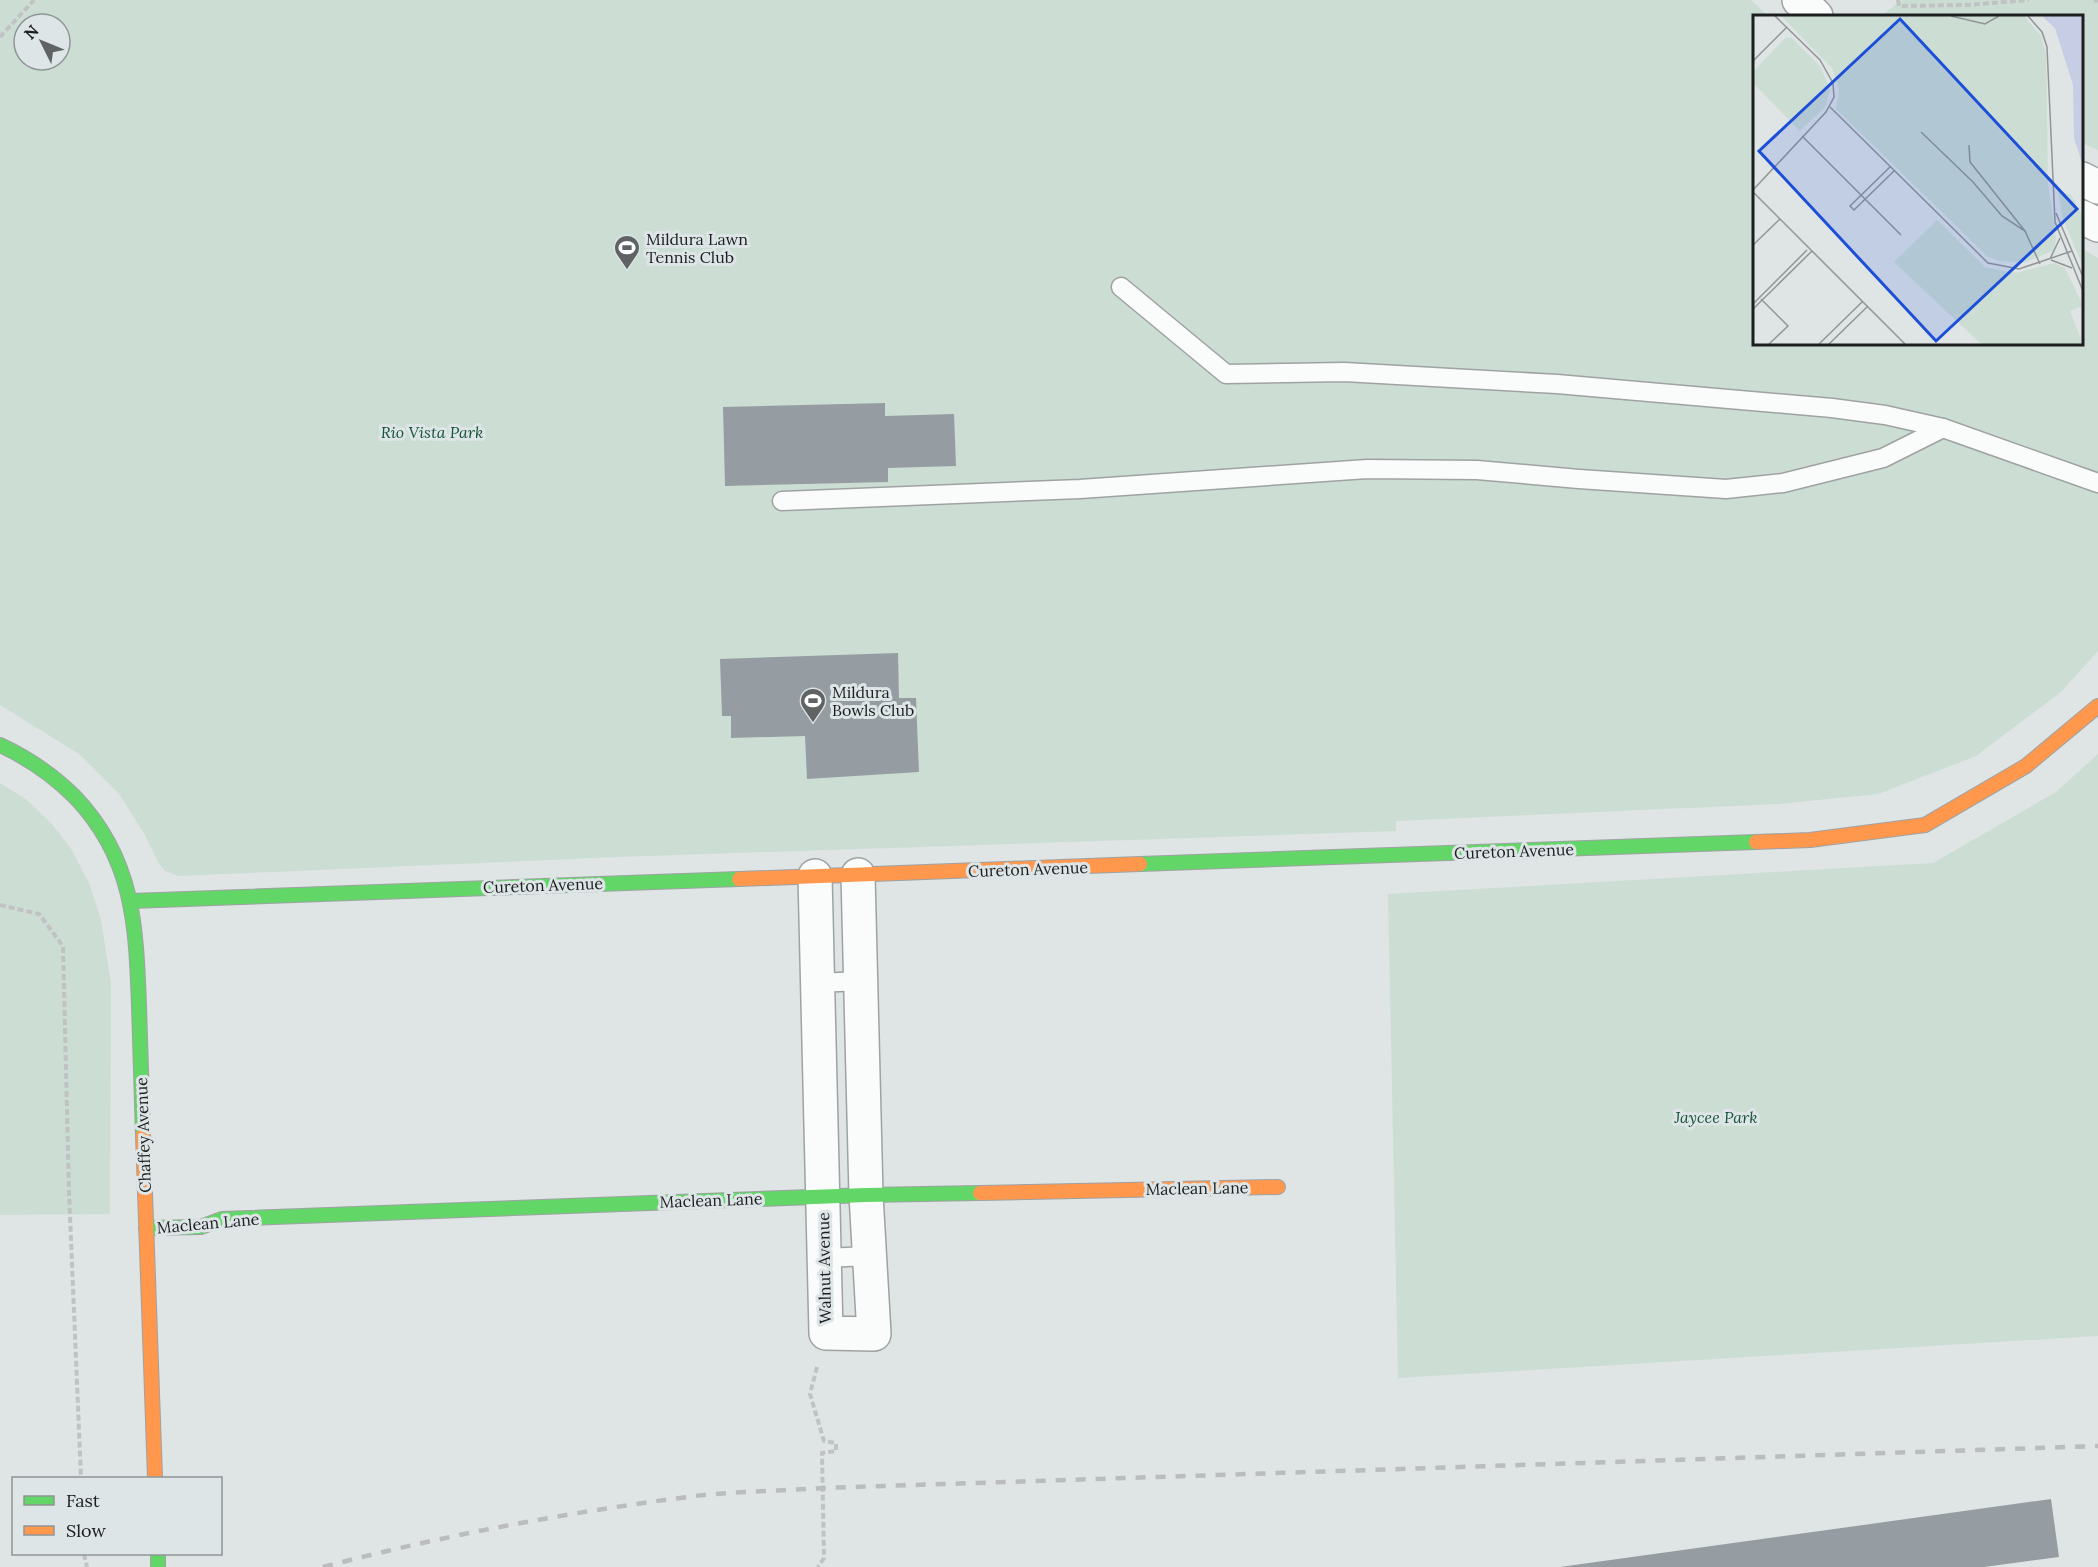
<svg xmlns="http://www.w3.org/2000/svg" width="2098" height="1567" font-family="Lora,serif">
<style>
.green{fill:#ccddd4;fill-rule:evenodd}
.building{fill:#969da2}
.lines{fill:none;stroke-linecap:round;stroke-linejoin:round}
.lane-casing{stroke:#9fa2a3;stroke-width:21}
.street-casing{stroke:#9fa2a3;stroke-width:36}
.fast-casing{stroke:#9fa2a3;stroke-width:16}
.slow-casing{stroke:#9fa2a3;stroke-width:16}
.path{stroke:#c1c2c4;stroke-width:4;stroke-dasharray:6 3;stroke-linecap:butt}
.lane{stroke:#fafbfb;stroke-width:18}
.street{stroke:#fafbfb;stroke-width:33}
.fast{stroke:#63d668;stroke-width:14}
.slow{stroke:#ff974d;stroke-width:14}
.rail{stroke:#bbbcbc;stroke-width:4.5;stroke-dasharray:10 10;stroke-linecap:butt}
.labels{text-anchor:middle;stroke-width:6;stroke-linejoin:round;paint-order:stroke}
.poi-label{font-size:16px;fill:#1c1e1f;stroke:#dde5e7;text-anchor:start}
.park-label{font-size:16px;font-style:italic;fill:#155437;stroke:#dde5e7}
.street-label{font-size:16px;fill:#1c1e1f;stroke:#dde5e7}
.inset-road{fill:none;stroke:#919596;stroke-width:1.5}
.view{fill:#1d4ed8;fill-opacity:0.15;stroke:#1d4ed8;stroke-width:3}
.inset-edge{fill:none;stroke:#1c1e1f;stroke-width:3}
</style>
<rect width="100%" height="100%" fill="#dfe4e5"/>
<!-- green -->
<g class="green">
<path d="M0 0H1751L1768 16H1754V344H2082V249L2098 258V651L2061 692 1976 756 1878 794 1778 804 1396 821V831L618 857 179 876 165 871 158 862 145 835 119 794 79 754 0 705ZM24 24H60V60H24Z"/>
<path d="M1902 0H2098V150L2082 143V16H1885L1882 15Z"/>
<path d="M2098 754V1336L1398 1378 1388 894 1933 863 2056 792Z"/>
<path d="M0 783 27 800 52 824 71 849 89 883 101 920 111 984 110 1214 0 1215Z"/>
</g>
<!-- building -->
<g class="building">
<path d="M885 403V416L954 414 956 466 888 468V482L725 486 723 407Z"/>
<path d="M898 653 899 698H916L919 772 807 779 805 736 731 738V716H722L720 659Z"/>
<path d="M2051 1499 2059 1557 1984 1567H1560Z"/>
</g>
<g class="lines">
<defs>
<g id="lane">
<path d="M1121 287 1226 374 1344 372 1557 384 1832 408 1885 415 1943 428"/>
<path d="M782 501 1080 489 1367 469 1477 470 1579 479 1726 489 1783 483 1883 458 1943 428 2098 483"/>
<path d="M817 983 861 981"/>
<path d="M824 1258 870 1256"/>
</g>
<g id="street">
<path d="M1799 0 1816 16"/>
<path d="M2082 179 2098 187"/>
<path d="M2082 217 2098 225"/>
<path d="M815 876 826 1333 874 1334 866 1195 858 875"/>
</g>
<g id="fast">
<path d="M0 745C28 758 53 775 75 797 134 859 136 925 139 1006 140 1049 142 1092 143 1135"/>
<path d="M1140 864 1756 842"/>
<path d="M131 901 739 879"/>
<path d="M146 1228 201 1227 222 1219 866 1195 980 1193"/>
<path d="M158 1554V1567"/>
</g>
<g id="slow">
<path d="M1756 842 1810 840 1925 825 2026 766 2098 706"/>
<path d="M739 879 1140 864"/>
<path d="M143 1135 155 1478"/>
<path d="M980 1193 1278 1187"/>
</g>
</defs>
<!-- lane casing -->
<use href="#lane" class="lane-casing"/>
<!-- street casing -->
<use href="#street" class="street-casing"/>
<!-- fast casing -->
<use href="#fast" class="fast-casing"/>
<!-- slow casing -->
<use href="#slow" class="slow-casing"/>
<!-- path -->
<g class="path">
<path d="M1898 0 1899 6 1969 5 2029 0"/>
<path d="M2094 0 2098 1"/>
<path d="M0 37 34 0"/>
<path d="M0 905 39 914 63 946 69 1192 81 1478"/>
<path d="M817 1367 810 1394 824 1441 836 1443V1451L822 1453 824 1558 818 1567"/>
<path d="M84 1554 87 1567"/>
</g>
<!-- lane -->
<use href="#lane" class="lane"/>
<!-- street -->
<use href="#street" class="street"/>
<!-- fast -->
<use href="#fast" class="fast"/>
<!-- slow -->
<use href="#slow" class="slow"/>
<!-- rail -->
<path class="rail" d="M323 1567C445 1535 569 1512 695 1496 738 1491 781 1491 823 1488L2098 1446"/>
</g>
<!-- icons -->
<defs>
<symbol id="stadium-pin" viewBox="-11 -11 22 30"><path d="M0 17L-7.5 6A9.5 9.5 0 1 1 7.5 6Z" fill="#606364" stroke="#dde5e7"/><path d="M0-5a6.5 5 0 1 0 0 10a6.5 5 0 1 0 0-10ZM-3.5-1.8h7v3.6h-7Z" fill="#fff"/></symbol>
</defs>
<g fill-rule="evenodd">
<use href="#stadium-pin" x="612" y="233" width="30" height="40"/>
<use href="#stadium-pin" x="798" y="686" width="30" height="40"/>
</g>
<g class="labels">
<!-- poi labels -->
<g class="poi-label">
<text x="646" y="245">Mildura Lawn<tspan x="646" dy="18">Tennis Club</tspan></text>
<text x="832" y="698">Mildura<tspan x="832" dy="18">Bowls Club</tspan></text>
</g>
<!-- park labels -->
<g class="park-label">
<text x="432" y="438">Rio Vista Park</text>
<text x="1716" y="1123">Jaycee Park</text>
</g>
<!-- street labels -->
<g class="street-label">
<text transform="translate(1514 851) rotate(-2)" y="6">Cureton Avenue</text>
<text transform="translate(1028 869) rotate(-2)" y="6">Cureton Avenue</text>
<text transform="translate(543 885) rotate(-2)" y="6">Cureton Avenue</text>
<text transform="translate(143 1135) rotate(-92)" y="6">Chaffey Avenue</text>
<text transform="translate(1197 1188) rotate(-1)" y="6">Maclean Lane</text>
<text transform="translate(711 1200) rotate(-2)" y="6">Maclean Lane</text>
<text transform="translate(208 1223) rotate(-5)" y="6">Maclean Lane</text>
<text transform="translate(824 1268) rotate(-91)" y="6">Walnut Avenue</text>
</g>
</g>
<!-- overview -->
<g transform="translate(1753 15)">
<rect width="330" height="330" fill="#dfe4e5"/>
<path d="M28 1H271L288 21 293 39 295 168 303 224 301 235 271 248 246 246 234 241 83 94 86 75 79 53ZM38 22 67 51 77 74 73 91 47 116 0 68V57L32 23ZM305 176 318 180 330 202V251L310 205ZM184 205 232 252 263 258 301 248 312 253 330 291 317 296 330 329H228L141 247Z" fill="#ccddd4"/>
<path d="M289 1H330V151L321 123 320 70 302 13Z" fill="#c8cde6"/>
<path class="inset-road" d="M198 1 232 9 246 1M275 1 289 17 294 32 302 207 330 276M0 46 34 12M77 92 235 248 266 254 319 236M168 117 220 167 249 201 272 216 287 249M49 121 148 220M216 130 217 147 272 216M137 152 97 191 101 195 141 156M0 175 73 97 81 82 80 68 67 45 22 1M0 177 152 329M303 198 330 262M0 230 27 204M297 244 307 223M298 245 319 253M8 284 35 311 16 329M0 289 54 235M0 294 59 236M66 329 109 287M76 329 114 292"/>
<path class="view" d="M147 4 324 194 183 326 6 136Z"/>
<rect width="330" height="330" class="inset-edge"/>
</g>
<!-- legend -->
<rect x="12" y="1477" width="210" height="78" fill="#dde5e7" stroke="#909597" stroke-width="1.5"/>
<rect x="24" y="1496" width="30" height="9" fill="#63d668" stroke="#909597" stroke-width="1.5"/>
<text x="66" y="1507" font-size="18" fill="#1c1e1f">Fast</text>
<rect x="24" y="1526" width="30" height="9" fill="#ff974d" stroke="#909597" stroke-width="1.5"/>
<text x="66" y="1537" font-size="18" fill="#1c1e1f">Slow</text>
<!-- north arrow -->
<g transform="translate(42 42) rotate(313)"><circle r="28" fill="#dde5e7" stroke="#909597" stroke-width="1.5"/>
<path d="M0-4.5L10 22L0 15L-10 22Z" fill="#606364"/>
<text y="-9" font-size="16" font-weight="bold" text-anchor="middle" fill="#1c1e1f">N</text>
</g>
</svg>
